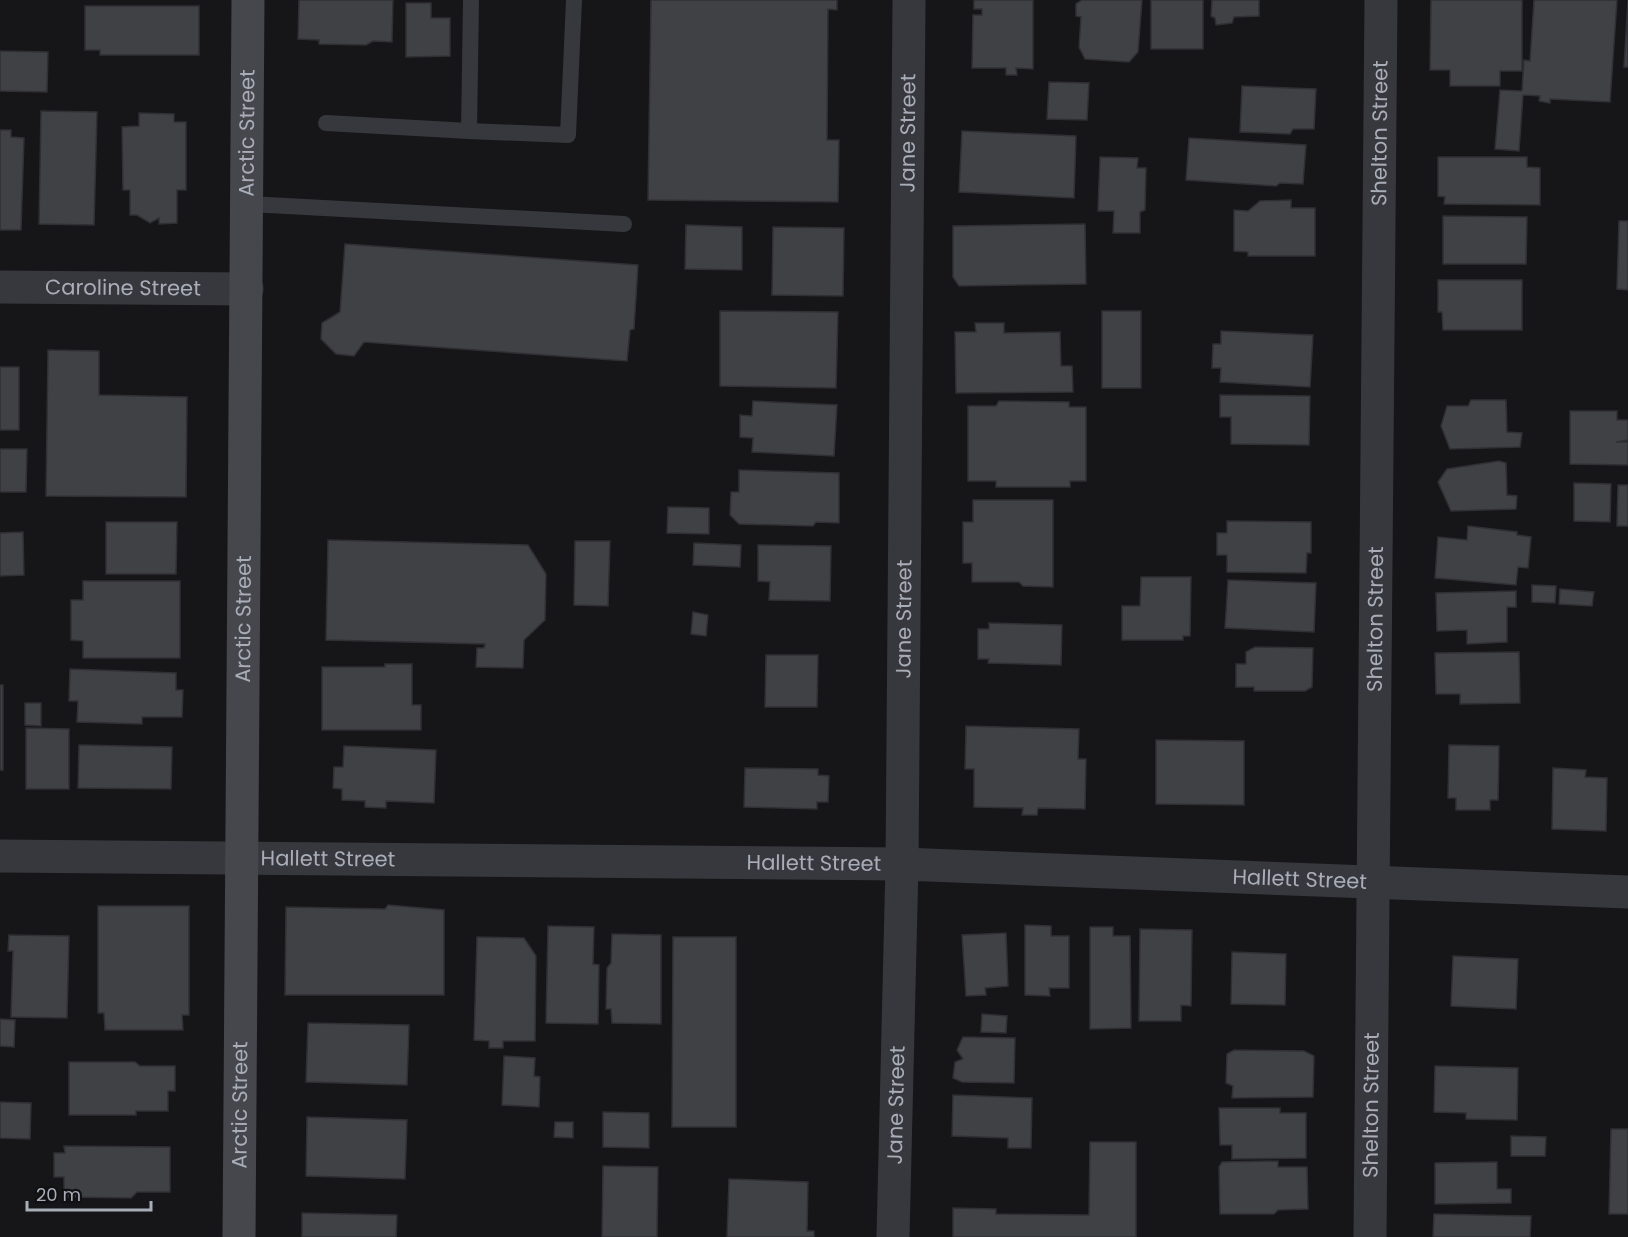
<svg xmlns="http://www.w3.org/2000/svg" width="1628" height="1237" font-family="Poppins,sans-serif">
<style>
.building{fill:#404145;stroke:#303034;stroke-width:1.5}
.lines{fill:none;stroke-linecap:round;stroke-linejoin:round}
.lane{stroke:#37383d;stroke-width:16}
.street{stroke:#37383d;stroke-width:33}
.secondary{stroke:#45474d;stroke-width:33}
.labels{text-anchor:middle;stroke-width:5;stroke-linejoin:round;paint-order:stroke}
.street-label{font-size:21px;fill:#a8adb8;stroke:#111113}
</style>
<rect width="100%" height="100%" fill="#161618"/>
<!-- building -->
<g class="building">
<path d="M299 0H393L392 42 373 41 366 45 319 44V40L298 39Z"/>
<path d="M651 0H837V10L828 9 827 140H839L838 202 648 200Z"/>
<path d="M974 0H1033V69L1016 68 1017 75H1006V68H972L973 15H982V9H974Z"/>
<path d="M1082 0H1142L1138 52 1129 62 1085 59 1079 47 1081 17 1076 16V4Z"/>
<rect x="1151" y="0" width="52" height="49"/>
<path d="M1212 0H1259V16L1234 17 1232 23 1216 25 1215 18 1211 16Z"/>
<path d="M1431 0H1522V71H1500V86H1450V70H1430Z"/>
<path d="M1534 0H1617L1610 102 1550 99V103L1539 101 1540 96 1523 95 1519 151 1495 149 1500 90 1522 91 1524 60 1530 61Z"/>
<path d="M1628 0V67H1624Z"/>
<path d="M406 3H431V18H450V56L406 57Z"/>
<path d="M85 6H199V55H100V50H85Z"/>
<path d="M0 51 48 52 47 92 0 91Z"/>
<path d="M1049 82 1089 83 1087 120 1047 119Z"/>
<path d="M1242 86 1316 89 1314 129H1293L1290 134 1240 132Z"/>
<path d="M41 111 97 112 94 225 39 224Z"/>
<path d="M139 113 174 114V122H186V190H177V223L159 224V218L150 223 137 215H130V190H123L122 127 139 126Z"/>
<path d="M0 130H11V137L24 138 21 230H0Z"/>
<path d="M962 131 1076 136 1074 198 959 192Z"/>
<path d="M1189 138 1306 145 1303 184 1280 183 1276 186 1186 180Z"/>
<path d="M1100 157 1138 158 1137 168H1146L1145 210 1140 212V233H1113L1114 211H1098Z"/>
<path d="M1438 157H1527V167L1540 168V205L1444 204 1445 197 1438 196Z"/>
<path d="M1291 200V208H1315V256H1248V252L1234 251V210L1248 211 1260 201Z"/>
<path d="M1443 216 1527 217 1526 264H1443Z"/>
<path d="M1619 221H1628V290L1617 289Z"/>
<path d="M1085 224 1086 284 959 286 953 277V226Z"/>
<path d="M686 225 742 227V270L685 269Z"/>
<path d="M773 227 844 228 843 296 772 295Z"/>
<path d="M345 244 638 265 634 329 630 330 627 361 364 342 354 356 336 354 321 339 322 323 340 312Z"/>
<path d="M1438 280H1522V330H1443L1442 312H1438Z"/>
<path d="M720 311 838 312 836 388 720 386Z"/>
<rect x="1102" y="311" width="39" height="77"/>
<path d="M975 323H1004V333L1060 332 1061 366H1072L1073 392 956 393 955 332H976Z"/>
<path d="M1221 331 1313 335 1310 387 1220 382 1221 368H1212L1213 344H1221Z"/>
<path d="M48 350 99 351V395L187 397 186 497 46 496Z"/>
<rect x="0" y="367" width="19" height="63"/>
<path d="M1220 395 1310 396 1309 445 1231 444V417H1220Z"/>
<path d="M1471 400H1506L1507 432 1522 433 1520 447 1450 449 1441 426 1447 406H1468Z"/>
<path d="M753 401 837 405 834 456 752 452 753 438 740 437V415L752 416Z"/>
<path d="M999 401 1069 402V407H1086V481H1070V487H996V481H968V406H996Z"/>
<path d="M1570 411H1617V420H1628V440L1616 442H1628V465L1570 464Z"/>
<path d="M0 449H27L26 492H0Z"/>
<path d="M1499 461 1506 463 1507 495 1517 496 1516 509 1451 511 1438 482 1447 469Z"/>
<path d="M739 470 839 473V523L816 522 813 526 739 524 730 515 731 492H739Z"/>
<path d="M1574 483 1611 484 1610 522 1574 521Z"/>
<path d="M1618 485H1628V526H1617Z"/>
<path d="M973 500H1053V587L1023 586 1019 582H972V563H963V522H973Z"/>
<path d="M668 507 709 508V534L667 533Z"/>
<path d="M1227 521 1311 522V553H1307L1306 573 1227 572V555H1217V533H1227Z"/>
<path d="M106 522H177L176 574H106Z"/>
<path d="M1468 526 1517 532V535L1531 537 1528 568 1518 567 1516 585 1435 578 1438 537 1467 540Z"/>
<path d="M23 532 24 575 0 576V533Z"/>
<path d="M328 540 528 545 546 574 545 620 524 640 523 668 476 667 477 648H484L485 644 326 640Z"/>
<path d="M575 541H610L608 606 574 605Z"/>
<path d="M694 543 741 545 740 567 693 565Z"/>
<path d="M758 545 831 546 830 601 769 600 770 582 758 581Z"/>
<path d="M1141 577H1191L1190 636H1183V640H1122V606H1140Z"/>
<path d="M1228 580 1316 583 1314 632 1225 628Z"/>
<path d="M83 581H180V658H83V641L71 640V600H83Z"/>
<path d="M1532 585 1556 586 1555 603 1532 602Z"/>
<path d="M1560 589 1594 592 1592 606 1559 604Z"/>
<path d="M1516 591V607H1507V642L1467 644V630L1437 631 1436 593Z"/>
<path d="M693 612 708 615 706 636 691 634Z"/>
<path d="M989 623 1062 625 1061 665 988 663 989 659H978V629H989Z"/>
<path d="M1255 647 1313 648 1312 687 1305 691H1254V687H1236V664H1246V652Z"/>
<path d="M1519 652 1520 703 1460 704V694H1436L1435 653Z"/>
<path d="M766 655H818L817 707H765Z"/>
<path d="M385 664H412V705H421V730H322V667H385Z"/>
<path d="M70 669 176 673V690H183L182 717H142V724L77 722 78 701H69Z"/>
<rect x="0" y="685" width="3" height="85"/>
<path d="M25 703H41V726L25 725Z"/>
<path d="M966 726 1079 729 1078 759H1086L1085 809 1038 808 1037 815H1022L1023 808 974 807V769H965Z"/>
<path d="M26 728 69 729V789H26Z"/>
<path d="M1156 740 1244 741V805L1156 804Z"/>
<path d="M79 745 172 747 171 789 78 788Z"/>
<path d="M1449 745 1499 746 1498 800H1490V810H1456V798H1448Z"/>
<path d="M344 746 436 750 434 803 386 801V808L365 807V801L342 800V789L333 788 334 767H343Z"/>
<path d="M745 768 818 769V775L829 776 828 802H817V809L744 807Z"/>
<path d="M1553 768 1586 770 1585 777 1607 778 1606 831 1552 829Z"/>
<path d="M388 905 444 910V995H285L286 907 385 909Z"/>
<path d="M98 906H189V1015H182L183 1030H105L104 1013H98Z"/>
<path d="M1025 925 1051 926V936H1069V988H1049L1050 996 1025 995Z"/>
<path d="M548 926 594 927 593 964 599 965 598 1024 546 1023Z"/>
<path d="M1090 927H1113V936H1130L1131 1028 1090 1029Z"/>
<path d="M1140 929 1192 930 1191 1006 1181 1005V1021H1139Z"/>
<path d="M1006 933 1008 986 985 988 986 995 966 996 962 935Z"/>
<path d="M612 934 661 935V1024L612 1023 611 1009H606L607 968 611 963Z"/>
<path d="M9 935 69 936 67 1018 11 1017 13 951H8Z"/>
<path d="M477 937 524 938 536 956 535 1041H503V1048H489V1041L474 1040Z"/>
<path d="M673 937H736V1127H672Z"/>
<path d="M1232 952 1286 954 1285 1005 1231 1004Z"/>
<path d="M1453 956 1518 959 1516 1009 1451 1006Z"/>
<path d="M982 1014 1007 1016 1006 1033 981 1032Z"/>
<path d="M0 1019 15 1020 14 1047 0 1046Z"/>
<path d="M308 1023 409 1025 407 1085 306 1082Z"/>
<path d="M963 1037 1015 1038 1014 1083 962 1082 953 1078 955 1062 963 1059 957 1050Z"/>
<path d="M1234 1050 1304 1051 1314 1056 1313 1097 1232 1098 1233 1086 1226 1083 1227 1054Z"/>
<path d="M504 1056 535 1058 534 1076 540 1077 539 1107 502 1105Z"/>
<path d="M69 1062H135L140 1066H175V1091H168V1111H136V1115H69Z"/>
<path d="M1435 1066 1518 1068 1517 1120 1466 1119V1113L1434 1112Z"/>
<path d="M953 1095 1032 1098 1031 1148H1008V1138L952 1136Z"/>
<path d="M0 1102 31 1103 30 1139 0 1138Z"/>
<path d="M1219 1108H1280V1113H1306V1158L1232 1159V1145H1220Z"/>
<path d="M603 1112 649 1113V1148L603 1147Z"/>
<path d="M307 1117 407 1120 405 1179 306 1176Z"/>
<path d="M555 1122H573V1138L554 1137Z"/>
<path d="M1611 1129H1628V1214H1609Z"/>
<path d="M1511 1136 1546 1137 1545 1156H1511Z"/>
<path d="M1090 1142H1136V1237H953V1208L996 1209V1214L1089 1215Z"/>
<path d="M64 1146 170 1147V1192H137L131 1198 64 1197V1177H54V1153H65Z"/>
<path d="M1278 1161V1167H1307L1308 1209 1278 1210 1274 1214H1220L1219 1167 1222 1162Z"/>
<path d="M1497 1162V1189H1511V1203L1435 1204V1163Z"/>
<path d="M603 1166 658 1167 657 1237H602Z"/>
<path d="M729 1179 808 1182 807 1231H814V1237H727Z"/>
<path d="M302 1213 397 1215 396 1237H302Z"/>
<path d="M1434 1214 1531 1216 1530 1237H1433Z"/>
</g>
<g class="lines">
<!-- lane -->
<g class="lane">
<path d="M471 0 469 131 568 135 574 0"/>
<path d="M326 123 469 131"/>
<path d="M248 204 624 224"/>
</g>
<!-- street -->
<g class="street">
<path id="s1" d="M0 287 247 289"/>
<path id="s2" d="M0 856 902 864 1628 892"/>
<path id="s3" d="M893 1237 902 864 909 0"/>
<path id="s4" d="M1370 1237 1381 0"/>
</g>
<!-- secondary -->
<path class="secondary" id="s5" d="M239 1237 248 0"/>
</g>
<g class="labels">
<!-- street labels -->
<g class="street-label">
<text dy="7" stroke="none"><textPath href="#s5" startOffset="1104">Arctic Street</textPath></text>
<text dy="7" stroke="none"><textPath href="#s3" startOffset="1104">Jane Street</textPath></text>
<text dy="7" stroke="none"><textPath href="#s4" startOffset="1104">Shelton Street</textPath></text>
<text dy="7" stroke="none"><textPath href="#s1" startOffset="123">Caroline Street</textPath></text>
<text dy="7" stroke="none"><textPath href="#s5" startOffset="618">Arctic Street</textPath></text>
<text dy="7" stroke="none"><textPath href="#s4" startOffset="618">Shelton Street</textPath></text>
<text dy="7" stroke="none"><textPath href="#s3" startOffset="618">Jane Street</textPath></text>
<text dy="7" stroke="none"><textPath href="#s2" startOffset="328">Hallett Street</textPath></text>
<text dy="7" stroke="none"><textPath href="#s2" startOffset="814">Hallett Street</textPath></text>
<text dy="7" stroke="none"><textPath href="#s2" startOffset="1300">Hallett Street</textPath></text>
<text dy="7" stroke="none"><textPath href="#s5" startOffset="132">Arctic Street</textPath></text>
<text dy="7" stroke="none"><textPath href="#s3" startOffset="132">Jane Street</textPath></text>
<text dy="7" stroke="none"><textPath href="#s4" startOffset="132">Shelton Street</textPath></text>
</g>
</g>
<!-- scale -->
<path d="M27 1201v9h124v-9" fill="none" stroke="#a8adb8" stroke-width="3"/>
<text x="36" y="1201" font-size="18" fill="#a8adb8" stroke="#111113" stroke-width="4.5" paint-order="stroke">20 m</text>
</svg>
